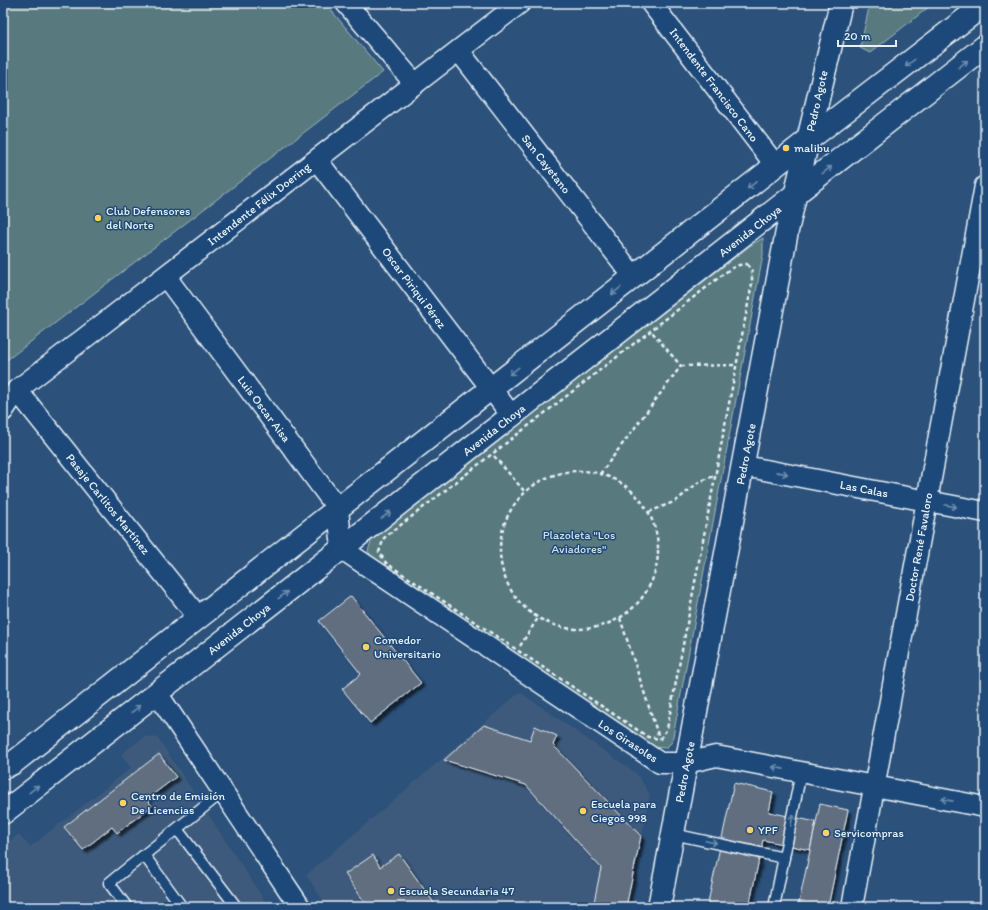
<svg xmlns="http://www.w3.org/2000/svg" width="988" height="910" font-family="Itim,sans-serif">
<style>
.built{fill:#3c5a7c}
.green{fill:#597a7f;stroke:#a0b6bc}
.building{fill:#606e80;stroke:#e8f1f8;filter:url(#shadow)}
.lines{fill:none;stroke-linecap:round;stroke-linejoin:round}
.service-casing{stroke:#e8f1f8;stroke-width:13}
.minor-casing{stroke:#e8f1f8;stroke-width:23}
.tertiary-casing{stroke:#e8f1f8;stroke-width:25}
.secondary-casing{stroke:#e8f1f8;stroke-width:25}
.path{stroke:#e8f1f8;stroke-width:2.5;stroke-dasharray:4 3;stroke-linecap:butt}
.service{stroke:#1f4a7a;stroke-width:10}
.minor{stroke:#1f4a7a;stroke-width:20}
.tertiary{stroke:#1f4a7a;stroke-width:22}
.secondary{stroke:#1f4a7a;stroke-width:22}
.oneway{stroke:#6f8dac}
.poi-dot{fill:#ffd166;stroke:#1f4a7a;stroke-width:1.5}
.labels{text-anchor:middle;stroke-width:3;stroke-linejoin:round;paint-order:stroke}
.street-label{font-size:12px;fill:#e8f1f8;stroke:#1f4a7a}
.poi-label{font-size:12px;fill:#e8f1f8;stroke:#1f4a7a;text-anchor:start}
.park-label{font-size:12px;fill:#d3dfe6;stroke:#1f4a7a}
</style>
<defs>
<filter id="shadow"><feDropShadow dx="3.5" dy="3.5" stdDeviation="1" flood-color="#0009"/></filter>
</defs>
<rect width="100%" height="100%" fill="#2c517b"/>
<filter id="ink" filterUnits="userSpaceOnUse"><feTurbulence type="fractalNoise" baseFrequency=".025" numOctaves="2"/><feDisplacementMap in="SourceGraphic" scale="8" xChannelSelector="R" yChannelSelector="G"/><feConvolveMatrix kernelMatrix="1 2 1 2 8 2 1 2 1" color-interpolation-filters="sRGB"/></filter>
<g filter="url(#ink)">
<!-- built -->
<g class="built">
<path d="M520 692 636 773 650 794 629 907H327L306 875Z"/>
<path d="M145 736 158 738 269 907H3V846L19 834 30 847 131 768 121 754Z"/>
</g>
<!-- green -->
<g class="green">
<path d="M3 3H325L383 72 3 363Z"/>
<path d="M870 3H934L870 53 860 48Z"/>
<path d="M763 238V255L672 742 666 748 652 747 373 559 368 551 372 539 751 245Z"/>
</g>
<!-- building -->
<g class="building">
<path d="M351 596 421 683 370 723 342 689 361 674 319 621Z"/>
<path d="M484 725 530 740 535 726 557 736 553 745 641 836 626 907H593L601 868 526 785 444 760Z"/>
<path d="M159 754 176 777 147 799 152 806 117 833 112 827 83 850 64 827Z"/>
<path d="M734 783 773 792 769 812 816 822 810 850 763 840 749 907H707Z"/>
<path d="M820 804 848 810 828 907H798Z"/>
<path d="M399 854 437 907H368L345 874 373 855 380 867Z"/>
</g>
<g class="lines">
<defs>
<g id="service">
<path d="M177 829 235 905 233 907"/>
<path d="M673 834 784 858"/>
<path d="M144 855 182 907"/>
<path d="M127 907 109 883 224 791"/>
<path d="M774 907 801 772"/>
</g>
<g id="minor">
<path d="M346 3 415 84"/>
<path d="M651 3 776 166"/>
<path d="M459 51 634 277"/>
<path d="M317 160 512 416"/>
<path d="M166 277 338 509 342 549 660 763H686L716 756 985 807"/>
<path d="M17 390 199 618"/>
<path d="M3 411 17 390 520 3"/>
<path d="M744 466 985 512"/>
<path d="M157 693 300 907"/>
<path d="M852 907 985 186"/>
</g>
<path id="tertiary" d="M808 140 841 3"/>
<g id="secondary">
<path d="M3 768 13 763 808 140 985 4"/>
<path d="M3 813 985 46"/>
<path d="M659 907 787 231 808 140"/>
</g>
</defs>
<!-- service casing -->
<use href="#service" class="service-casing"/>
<!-- minor casing -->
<use href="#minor" class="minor-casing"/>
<!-- tertiary casing -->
<use href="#tertiary" class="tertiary-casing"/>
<!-- secondary casing -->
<use href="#secondary" class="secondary-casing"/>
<!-- path -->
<g class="path">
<path d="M747 264 752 271V283L667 729 660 739 648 737 386 563 379 552 384 538 730 269 739 265Z"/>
<path d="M681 366 737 365"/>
<path d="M494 456 525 492"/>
<circle cx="579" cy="550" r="79"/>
<path d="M600 474 681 366 652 332"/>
<path d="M649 512 676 501 699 482 716 475"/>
<path d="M620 618 659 738"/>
<path d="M520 646 538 618"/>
</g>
<!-- service -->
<use href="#service" class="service"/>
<!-- minor -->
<use href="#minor" class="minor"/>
<!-- tertiary -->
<use href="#tertiary" class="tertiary"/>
<!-- secondary -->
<use href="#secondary" class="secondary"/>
</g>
<!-- one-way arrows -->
<defs><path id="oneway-shaft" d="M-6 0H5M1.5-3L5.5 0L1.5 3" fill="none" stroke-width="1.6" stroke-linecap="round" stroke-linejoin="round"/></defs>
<g class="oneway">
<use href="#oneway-shaft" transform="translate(910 63) rotate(142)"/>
<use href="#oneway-shaft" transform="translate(963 64) rotate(-38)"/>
<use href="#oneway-shaft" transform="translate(827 170) rotate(-38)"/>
<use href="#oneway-shaft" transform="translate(752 185) rotate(142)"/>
<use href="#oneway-shaft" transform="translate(616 291) rotate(142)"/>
<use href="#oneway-shaft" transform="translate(514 371) rotate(142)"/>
<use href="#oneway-shaft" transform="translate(782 473) rotate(11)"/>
<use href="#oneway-shaft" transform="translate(951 506) rotate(11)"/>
<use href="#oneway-shaft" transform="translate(386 515) rotate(-38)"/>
<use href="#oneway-shaft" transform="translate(283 595) rotate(-38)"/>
<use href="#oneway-shaft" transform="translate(136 709) rotate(-38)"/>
<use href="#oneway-shaft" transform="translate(778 768) rotate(-169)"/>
<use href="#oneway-shaft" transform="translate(34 789) rotate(-38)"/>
<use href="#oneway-shaft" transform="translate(947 800) rotate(-169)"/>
<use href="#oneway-shaft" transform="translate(792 820) rotate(-78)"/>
<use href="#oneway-shaft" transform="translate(711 842) rotate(12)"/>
</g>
</g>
<!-- markers -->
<g class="poi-dot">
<circle cx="786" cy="148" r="4"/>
<circle cx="98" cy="218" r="4"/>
<circle cx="366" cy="647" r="4"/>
<circle cx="123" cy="803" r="4"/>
<circle cx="583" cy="811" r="4"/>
<circle cx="750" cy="830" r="4"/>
<circle cx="826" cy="833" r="4"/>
<circle cx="391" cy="891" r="4"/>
</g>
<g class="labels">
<!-- street labels -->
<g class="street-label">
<text transform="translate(714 85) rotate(53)" y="4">Intendente Francisco Cano</text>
<text transform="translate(817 101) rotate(-77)" y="4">Pedro Agote</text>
<text transform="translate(546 164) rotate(52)" y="4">San Cayetano</text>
<text transform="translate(259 204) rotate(-38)" y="4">Intendente Félix Doering</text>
<text transform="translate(750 231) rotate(-38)" y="4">Avenida Choya</text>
<text transform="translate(414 288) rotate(53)" y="4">Oscar Piriqui Pérez</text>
<text transform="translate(264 409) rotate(53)" y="4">Luis Oscar Aisa</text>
<text transform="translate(494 430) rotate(-38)" y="4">Avenida Choya</text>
<text transform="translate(746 454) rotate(-79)" y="4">Pedro Agote</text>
<text transform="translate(864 489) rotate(11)" y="4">Las Calas</text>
<text transform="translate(108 504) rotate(51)" y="4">Pasaje Carlitos Martínez</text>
<text transform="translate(919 547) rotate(-80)" y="4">Doctor René Favaloro</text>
<text transform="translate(239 629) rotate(-38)" y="4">Avenida Choya</text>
<text transform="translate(628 741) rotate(33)" y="4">Los Girasoles</text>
<text transform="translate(685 772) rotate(-79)" y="4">Pedro Agote</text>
</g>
<!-- poi labels -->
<g class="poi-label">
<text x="794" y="152">malibu</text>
<text x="106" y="215">Club Defensores<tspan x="106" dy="14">del Norte</tspan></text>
<text x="374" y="644">Comedor<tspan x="374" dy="14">Universitario</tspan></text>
<text x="131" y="800">Centro de Emisión<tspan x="131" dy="14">De Licencias</tspan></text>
<text x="591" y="808">Escuela para<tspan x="591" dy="14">Ciegos 998</tspan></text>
<text x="758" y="834">YPF</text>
<text x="834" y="837">Servicompras</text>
<text x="399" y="895">Escuela Secundaria 47</text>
</g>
<!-- park labels -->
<g class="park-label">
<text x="579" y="539">Plazoleta "Los<tspan x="579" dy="14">Aviadores"</tspan></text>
</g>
</g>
<!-- margin -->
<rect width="988" height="910" fill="none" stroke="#1f4a7a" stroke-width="16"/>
<rect x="8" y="8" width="972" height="894" fill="none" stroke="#e8f1f8" stroke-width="1.5" filter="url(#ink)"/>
<!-- scale -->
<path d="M838 40v6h58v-6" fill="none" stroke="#e8f1f8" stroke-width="2"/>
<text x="844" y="40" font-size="12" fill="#e8f1f8" stroke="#1f4a7a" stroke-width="3" paint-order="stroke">20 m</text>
</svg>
